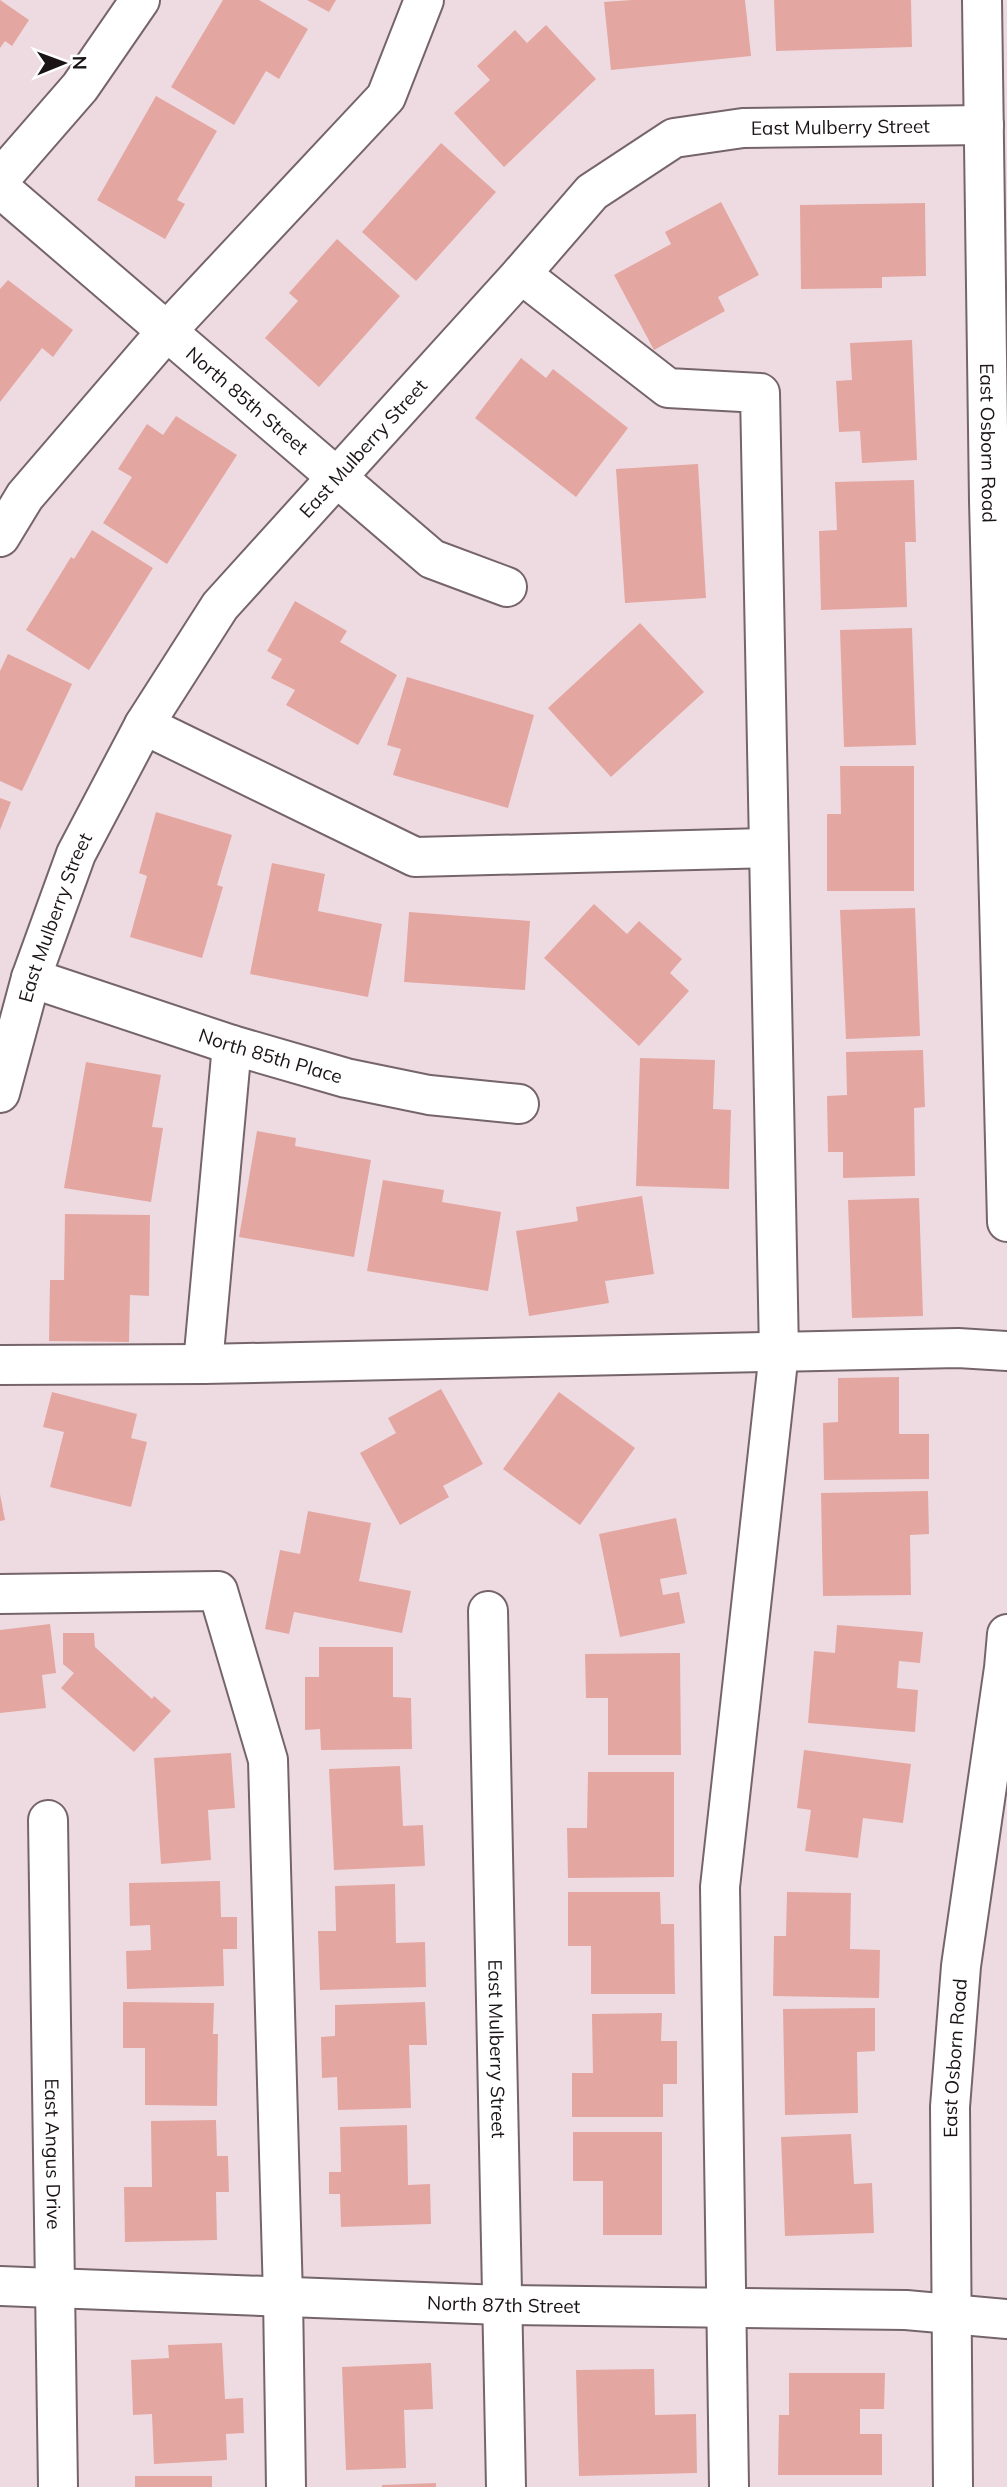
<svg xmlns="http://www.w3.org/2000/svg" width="1007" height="2487" font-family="Mulish,sans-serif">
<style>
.building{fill:#e4a6a1}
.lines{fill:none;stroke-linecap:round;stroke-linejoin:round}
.minor-casing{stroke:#75656b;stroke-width:42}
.minor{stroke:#fff;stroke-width:38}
.labels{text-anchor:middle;stroke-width:7;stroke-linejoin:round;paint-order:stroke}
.street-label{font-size:19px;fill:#1a1416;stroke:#fff}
</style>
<rect width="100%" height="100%" fill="#eedbe2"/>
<!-- building -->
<g class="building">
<path d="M0 0 29 20 12 46 5 41 0 48Z"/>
<path d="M223 0H259L308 29 279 79 266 71 234 125 171 87Z"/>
<path d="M307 0H336L329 12Z"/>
<path d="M632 0H745L751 56 611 70 604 2Z"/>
<path d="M774 0H911L912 47 776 51Z"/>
<path d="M546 25 596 79 504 167 454 113 490 80 477 66 515 30 527 43Z"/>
<path d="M156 96 217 131 177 200 185 204 165 239 97 200Z"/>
<path d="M441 143 496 192 416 281 362 232Z"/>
<path d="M721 202 759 275 718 297 725 311 654 350 614 275 671 244 665 232Z"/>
<path d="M925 203 926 276 882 277V288L801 289 800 205Z"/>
<path d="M337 239 400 296 319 387 265 338 298 301 289 293Z"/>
<path d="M8 280 73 330 53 357 42 348 0 402V289Z"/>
<path d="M912 340 917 460 862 463 860 431 839 432 836 381 852 380 850 343Z"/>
<path d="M521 358 546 378 553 369 628 428 576 497 475 418Z"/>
<path d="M176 416 237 455 167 564 103 523 132 477 118 469 147 424 163 435Z"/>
<path d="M698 464 706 598 625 603 616 469Z"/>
<path d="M914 480 916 542H905L907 607 821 610 819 531 837 530 835 482Z"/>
<path d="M92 530 153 568 89 670 26 630 71 557 74 559Z"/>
<path d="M295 601 347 631 340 642 397 675 358 745 286 705 295 690 271 678 282 659 267 651Z"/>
<path d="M640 623 704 692 611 777 548 708Z"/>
<path d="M912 628 916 745 844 747 840 630Z"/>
<path d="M8 654 72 684 22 791 0 781V671Z"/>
<path d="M407 677 534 715 508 808 393 775 401 749 387 745Z"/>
<path d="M840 766H914V891H827V814H841Z"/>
<path d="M0 798 11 802 0 830Z"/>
<path d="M156 812 232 835 217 885 223 887 202 958 130 937 147 876 139 873Z"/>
<path d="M272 863 325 874 318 911 382 924 368 997 250 974Z"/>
<path d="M594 904 627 934 639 921 682 959 670 973 689 991 639 1046 544 958Z"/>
<path d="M915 908 920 1036 846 1039 840 910Z"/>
<path d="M409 912 530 921 525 990 404 982Z"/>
<path d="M923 1050 925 1107 914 1108 915 1176 843 1178V1152H828L827 1096 847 1095 846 1052Z"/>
<path d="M640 1058 715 1060 713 1109 731 1110 729 1189 636 1186Z"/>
<path d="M86 1062 161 1075 152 1127 163 1128 151 1202 64 1188Z"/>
<path d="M257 1131 296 1138 295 1146 371 1160 354 1257 239 1237Z"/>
<path d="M383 1180 444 1190 442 1202 501 1212 488 1291 367 1271Z"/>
<path d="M642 1196 654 1274 605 1281 609 1303 529 1316 516 1231 578 1221 576 1207Z"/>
<path d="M919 1198 923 1316 852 1318 848 1200Z"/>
<path d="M65 1214 150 1215 149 1296 130 1295 129 1342 49 1341 50 1280H64Z"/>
<path d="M899 1377V1434H929V1479L824 1480 823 1423 838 1422V1378Z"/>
<path d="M441 1389 483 1464 443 1486 449 1497 400 1525 360 1453 396 1433 388 1418Z"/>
<path d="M52 1392 137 1414 131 1438 147 1442 131 1507 50 1487 64 1432 43 1427Z"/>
<path d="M559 1392 635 1448 580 1525 503 1469Z"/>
<path d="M928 1491 929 1534 910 1535 911 1595 823 1596 821 1493Z"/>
<path d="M0 1494 5 1520 0 1521Z"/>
<path d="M308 1511 371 1523 359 1581 411 1591 402 1633 294 1612 289 1634 265 1629 280 1550 300 1554Z"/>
<path d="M676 1518 687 1574 660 1579 663 1595 679 1592 685 1623 620 1637 599 1534Z"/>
<path d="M50 1624 56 1673 42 1675 46 1708 0 1713V1630Z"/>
<path d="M837 1625 923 1632 920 1663 899 1661 897 1688 918 1690 915 1732 808 1723 814 1651 835 1653Z"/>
<path d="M63 1633H94L95 1647 152 1699 154 1696 171 1711 134 1752 61 1688 74 1673 63 1664Z"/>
<path d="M319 1647H393V1697L411 1698 412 1749 321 1750 320 1729 305 1730V1677H319Z"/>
<path d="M680 1653 681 1755H608V1698H586L585 1654Z"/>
<path d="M804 1750 911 1764 903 1823 863 1818 858 1858 805 1851 811 1810 797 1808Z"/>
<path d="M231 1753 235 1808 208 1810 211 1860 161 1864 154 1758Z"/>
<path d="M400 1766 403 1826 423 1825 425 1866 334 1870 329 1769Z"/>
<path d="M588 1772H674V1877L568 1878 567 1828H587Z"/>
<path d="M220 1881 221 1917H237V1949H223L224 1986 127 1989 126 1951 151 1950 150 1925 130 1926 129 1883Z"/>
<path d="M395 1884 396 1943 425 1942 426 1987 320 1990 318 1931H336L335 1886Z"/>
<path d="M568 1892H660L661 1924H674L675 1994H591V1946H568Z"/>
<path d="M787 1892 851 1893 850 1949 880 1950 879 1998 773 1996 774 1936H786Z"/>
<path d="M123 2002 214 2003 213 2034H218L217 2106 145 2105V2048H123Z"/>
<path d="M425 2002 427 2045H409L411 2108 338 2110 337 2077 322 2078 321 2037 335 2036V2005Z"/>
<path d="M875 2008V2051L857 2052 858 2113 785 2115 783 2009Z"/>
<path d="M662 2013 661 2041H677V2084H663V2117H572V2073H593L592 2014Z"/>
<path d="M216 2120 217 2156H228L229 2192H216L217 2240 125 2242 124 2187H152L151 2121Z"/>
<path d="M407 2125 408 2185 430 2184 431 2224 341 2227 340 2194H329V2172H341L340 2127Z"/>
<path d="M573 2132H662V2235H603V2181H573Z"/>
<path d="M851 2134 854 2184 872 2183 874 2233 785 2236 781 2137Z"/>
<path d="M222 2343 225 2399 243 2398 244 2433 226 2434 227 2460 154 2464 152 2414 133 2415 131 2360 169 2358 168 2345Z"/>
<path d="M431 2363 433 2409 404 2410 406 2468 346 2470 342 2367Z"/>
<path d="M654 2369 655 2415 696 2414 697 2473 579 2476 576 2370Z"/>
<path d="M789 2373H885L884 2409H860V2434H882V2475H778L779 2415H789Z"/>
<rect x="135" y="2476" width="77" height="11"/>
<path d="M436 2483V2487H382V2485Z"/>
</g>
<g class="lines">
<defs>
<g id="minor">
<path id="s1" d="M982 0 989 501 1007 1222"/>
<path d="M0 179 80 87 140 0"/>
<path id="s2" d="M0 188 432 559 507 587"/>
<path d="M521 274 668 388 760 393 779 1352 720 1887 729 2487"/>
<path d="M0 537 25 496 166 332 386 97 424 0"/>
<path d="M144 725 415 857 769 848"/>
<path id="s3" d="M31 978 232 1045 346 1078 429 1095 519 1104"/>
<path id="s4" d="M0 1093 31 978 76 854 144 725 220 606 521 274 592 192 674 138 743 128 984 125"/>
<path d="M203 1364 232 1045"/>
<path d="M0 1365 203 1364 958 1348 1007 1351"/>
<path d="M0 1594 218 1591 268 1760 283 2297 286 2487"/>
<path id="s5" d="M488 1611 506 2487"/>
<path id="s6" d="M48 1820 58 2487"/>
<path id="s7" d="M0 2286 502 2305 906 2310 1007 2319"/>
<path id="s8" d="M953 2487 950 2107 961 1966 1004 1668 1007 1634"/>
</g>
</defs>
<!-- minor casing -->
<use href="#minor" class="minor-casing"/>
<!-- minor -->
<use href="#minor" class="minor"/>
</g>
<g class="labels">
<!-- street labels -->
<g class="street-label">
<text dy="7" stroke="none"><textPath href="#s4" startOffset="1360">East Mulberry Street</textPath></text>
<text dy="7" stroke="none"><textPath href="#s2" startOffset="326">North 85th Street</textPath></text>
<text dy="7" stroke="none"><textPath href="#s1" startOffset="443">East Osborn Road</textPath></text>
<text dy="7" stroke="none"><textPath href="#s4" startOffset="751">East Mulberry Street</textPath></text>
<text dy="7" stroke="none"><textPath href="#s4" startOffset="184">East Mulberry Street</textPath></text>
<text dy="7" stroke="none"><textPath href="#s3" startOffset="252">North 85th Place</textPath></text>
<text dy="7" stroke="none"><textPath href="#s5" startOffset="438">East Mulberry Street</textPath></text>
<text dy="7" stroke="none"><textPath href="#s8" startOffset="429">East Osborn Road</textPath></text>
<text dy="7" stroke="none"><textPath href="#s6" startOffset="334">East Angus Drive</textPath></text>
<text dy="7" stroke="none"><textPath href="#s7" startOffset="504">North 87th Street</textPath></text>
</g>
</g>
<!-- north arrow -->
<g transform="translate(63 63) rotate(89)" stroke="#ffffff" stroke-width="5" paint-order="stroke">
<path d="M0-5L12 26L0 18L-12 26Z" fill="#1a1416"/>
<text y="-10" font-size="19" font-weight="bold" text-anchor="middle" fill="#1a1416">N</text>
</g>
</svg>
